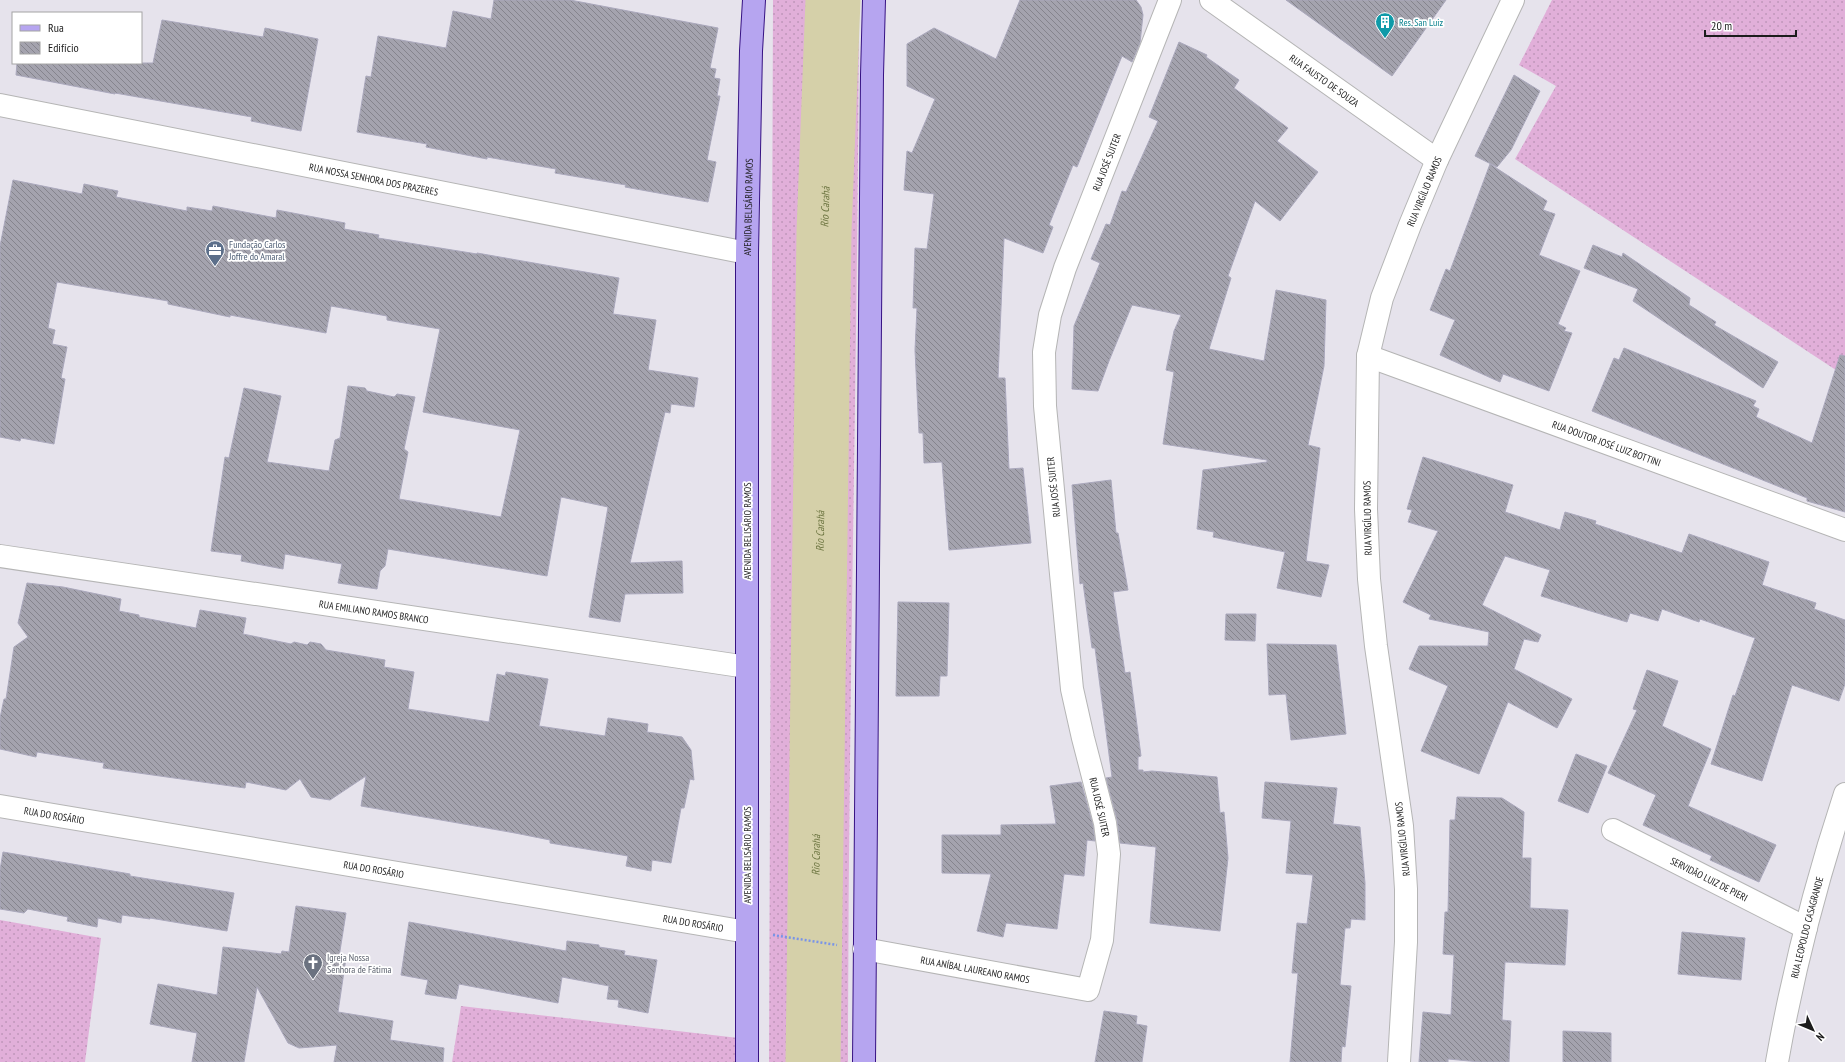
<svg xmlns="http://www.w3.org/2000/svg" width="1845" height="1062" font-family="'PT Sans Narrow',sans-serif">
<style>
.grass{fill:url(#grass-dots)}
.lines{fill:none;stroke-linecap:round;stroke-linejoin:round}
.river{stroke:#d5d0a9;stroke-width:55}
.building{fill:url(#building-back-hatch);stroke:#aaa8bc}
.minor-casing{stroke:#b5b5b5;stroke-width:24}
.major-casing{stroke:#361283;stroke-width:24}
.path{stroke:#7994e8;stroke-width:2.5;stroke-dasharray:2 2;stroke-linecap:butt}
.minor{stroke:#fff;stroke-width:22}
.major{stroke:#b6a5f0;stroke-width:22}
.labels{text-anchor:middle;stroke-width:3.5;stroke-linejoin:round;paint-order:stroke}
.culture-label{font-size:10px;fill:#0d838f;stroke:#fff;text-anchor:start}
.street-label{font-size:10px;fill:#1c1c1c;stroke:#fff}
.service-label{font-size:10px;fill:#4e5e75;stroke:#fff;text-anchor:start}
.worship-label{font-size:10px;fill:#5b616d;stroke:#fff;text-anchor:start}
.water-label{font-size:11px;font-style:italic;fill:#6d7541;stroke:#fff}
</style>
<defs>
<pattern id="grass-dots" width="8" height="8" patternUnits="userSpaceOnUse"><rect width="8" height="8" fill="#e1afd9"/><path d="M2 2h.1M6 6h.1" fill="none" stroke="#c096ba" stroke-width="1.8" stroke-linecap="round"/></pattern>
<pattern id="building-back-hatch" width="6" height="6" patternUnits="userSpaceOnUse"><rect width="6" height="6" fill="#a4a3ae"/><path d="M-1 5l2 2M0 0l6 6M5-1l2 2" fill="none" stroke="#85848d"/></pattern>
</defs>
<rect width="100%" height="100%" fill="#e6e3ec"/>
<!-- grass -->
<g class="grass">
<path d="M773 0H859C858 354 848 708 848 1062H769Z"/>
<path d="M1552 0H1845V376L1515 159 1556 86 1519 65Z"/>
<path d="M0 920 101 938 85 1062H0Z"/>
<path d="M461 1006 747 1039V1062H452Z"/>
</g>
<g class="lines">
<!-- river -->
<path class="river" id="s1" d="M813 1062 824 231 833 0"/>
</g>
<!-- building -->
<g class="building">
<path d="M494 0H570L718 28 710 68 716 69 714 78 720 79 717 96H720L707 160 716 162 708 202 625 187 626 185 555 173 556 169 487 157V159L426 147 427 144 357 132 366 76 371 77 378 36 446 48 453 11 491 19Z"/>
<path d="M1020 0H1136L1141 7 1143 15 1140 43 1132 62 1122 56 1077 167 1073 165 1049 225 1053 227 1043 253 1004 238 998 378H1005L1009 469 1023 468 1031 543 949 550 942 462 924 463 923 433H919L915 350 917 308H913L915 248 927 249 934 194 904 190 907 151 912 153 935 99 907 86V44L934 28 996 59Z"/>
<path d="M1286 0H1446L1392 76Z"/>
<path d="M162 20 263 37 265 28 318 39 301 131 251 121 252 117 115 93V94L16 75 17 63H153Z"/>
<path d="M1179 42 1207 55 1206 57 1239 80 1234 88 1288 128 1277 141 1318 172 1280 221 1255 201 1228 276 1231 278 1209 349 1264 361 1276 290 1326 300 1324 366 1308 445 1320 448 1306 561 1329 565 1321 597 1277 588 1285 552 1213 537 1214 532 1197 529 1203 470 1267 462V460L1163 444 1174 372 1166 370 1174 331 1181 315 1132 305 1109 361 1098 391 1072 389 1074 326 1100 263 1091 259 1106 224 1110 225 1122 191 1126 192 1158 121 1149 117Z"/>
<path d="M1514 75 1540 91 1511 150 1497 167 1475 156Z"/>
<path d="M1490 164 1547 201 1543 210 1555 214 1539 255 1580 271 1558 324 1566 328 1564 331 1572 333 1549 391 1503 374 1500 382 1440 355 1455 320 1430 310 1446 269 1450 271Z"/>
<path d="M13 180 82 194 84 184 118 191 116 197 187 211V207L212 211 213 206 276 218 277 210 345 223 344 229 379 235 378 238 477 254V253L619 278 613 314 656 320 648 370 698 378 694 407 671 404 670 413 665 412 630 563 682 561 683 593 625 594 620 622 589 617 608 507 561 497 547 576 388 549 385 566 380 571 377 589 338 583 342 564 285 554 283 569 241 561 242 555 211 551 225 457 229 458 244 388 281 396 267 462 329 471 335 440 340 438 348 386 365 388 367 391 394 397 397 394 415 397 404 449 408 452 399 499 501 517 520 430 423 412 440 329 387 320V316L331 306 326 333 230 315V317L168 304V301L57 282 48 328 55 330 52 344 67 347 61 378 65 379 54 444 21 438 20 441 0 437V246Z"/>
<path d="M1593 245 1622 257 1623 253 1690 298 1689 305 1716 322 1714 325 1778 362 1763 388 1633 301 1638 289 1584 268Z"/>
<path d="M1624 348 1756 401 1753 406 1759 409 1756 417 1812 443 1840 355 1845 356V512L1807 501V498L1592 411 1614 358 1619 360Z"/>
<path d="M1423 457 1513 485 1505 512 1560 530 1565 512 1596 521 1595 524 1682 553 1689 534 1769 562 1762 585 1816 603 1814 609 1845 620V684L1839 701 1792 685 1762 781 1711 764 1733 695 1735 696 1755 638 1700 619 1699 622 1662 609 1658 621 1630 613 1627 622 1541 596 1550 570 1505 556 1482 605 1541 635 1538 642 1524 639 1514 669 1572 699 1557 728 1508 702 1479 774 1421 751 1448 686 1409 669 1419 646H1488L1489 632 1429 619 1431 615 1403 602 1438 531 1408 522 1412 510 1407 509Z"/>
<path d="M1111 480 1116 533H1118L1128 590 1113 592 1125 673 1130 672 1141 756 1138 757V770H1143V772L1152 771 1217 777 1220 813 1224 812 1228 858 1220 931 1150 923 1156 847 1120 843 1117 820 1106 778 1112 777 1095 648H1092L1083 583 1080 584 1072 485Z"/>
<path d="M27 583 63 587 121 599 119 611 139 615V617L196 628 200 610 246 618 243 634 291 644 294 642 307 645 310 642 321 644 326 650 385 660 384 667 414 672 408 709 489 722 497 674 505 676 506 672 548 679 539 726 605 736 608 718 648 724 647 732 682 737 691 750 694 780 690 779 684 808H681L671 863 652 860 651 871 626 866 628 856 550 843V840L515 833 361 806 366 776 330 800 311 797 300 779 286 790 246 782 245 788 103 768 104 763 37 752 36 757 0 749V718L4 699H6L14 647 28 637 18 623Z"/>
<path d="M898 602 949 603 947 676H940L939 696H896Z"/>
<path d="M1226 614H1256L1255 641 1225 640Z"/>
<path d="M1267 644 1336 645 1346 734 1291 740 1286 694 1269 695Z"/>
<path d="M1647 670 1678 681 1662 726 1711 749 1688 806 1776 845 1759 882 1710 860 1712 856 1643 825 1656 795 1608 773 1637 710 1633 709Z"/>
<path d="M1576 754 1607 766 1588 813 1558 801Z"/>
<path d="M1081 782 1093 825 1095 841 1087 840 1084 876 1064 874 1057 929 1006 923 1003 937 977 931 991 874 942 873V835H1001V825L1056 824 1050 786Z"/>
<path d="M1265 782 1337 788 1333 824 1360 827 1365 883V920L1351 919 1350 928H1345L1340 985 1351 986 1345 1047 1342 1046 1341 1062H1290L1298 973H1292L1297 923 1307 924 1313 875 1286 873 1291 821 1262 818Z"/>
<path d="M1457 797 1502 798 1524 812 1522 858H1531L1530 908 1568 910 1565 965 1505 962 1502 1020 1511 1021 1509 1062H1480L1448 1059V1062H1419L1423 1012 1451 1015 1454 955 1443 954 1445 912H1448L1450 820H1455Z"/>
<path d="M3 852 130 874V876L234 893 227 931 150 918V919L122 915 121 923 98 918 97 927 67 921 68 917 28 909 24 913 0 909V870Z"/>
<path d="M296 906 346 913 339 957 346 958 338 1012 393 1021 390 1040 444 1048 443 1062H334L337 1045 299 1048 288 1043 257 987 244 1062H192L197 1033 150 1024 158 984 217 995 223 947 281 954 282 951 289 952Z"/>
<path d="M409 922 566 951 567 941 599 945V947L625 951 624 955 657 960 648 1013 618 1007 619 1000 607 999 609 986 562 977 558 1003 459 984 456 999 425 994 428 980 401 975Z"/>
<path d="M1682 932 1745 938 1741 980 1678 974Z"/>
<path d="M1104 1011 1137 1016 1136 1024 1147 1026 1142 1062H1095Z"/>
<path d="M1563 1031 1611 1033V1062H1563Z"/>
</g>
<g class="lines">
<defs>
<g id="minor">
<path id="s2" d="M1211 0 1437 160"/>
<path id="s3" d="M0 105 747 253"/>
<path id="s4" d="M1368 356 1845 530"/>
<path id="s5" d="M0 556 747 667"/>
<path id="s6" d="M0 806 747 932"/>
<path id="s7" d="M1613 830 1806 928"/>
<path id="s8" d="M864 949 1088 990 1102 940 1109 854 1105 823 1083 738 1072 689 1045 406 1044 352 1050 315 1065 268 1170 0"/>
<path id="s9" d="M1399 1062 1406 942V889L1402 826 1376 646 1369 579 1366 509 1368 356 1382 298 1410 225 1437 160 1513 0"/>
<path id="s10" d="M1777 1062C1793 971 1816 882 1845 794"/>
</g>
<g id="major">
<path id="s11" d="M747 1062V253L751 51 754 0"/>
<path d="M864 1062 872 75 874 0"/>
</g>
</defs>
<!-- minor casing -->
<use href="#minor" class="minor-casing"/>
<!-- major casing -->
<use href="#major" class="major-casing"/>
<!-- path -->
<path class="path" d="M773 935 837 945"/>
<!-- minor -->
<use href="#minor" class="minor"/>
<!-- major -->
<use href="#major" class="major"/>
</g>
<!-- icons -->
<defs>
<symbol id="building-pin" viewBox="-11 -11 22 30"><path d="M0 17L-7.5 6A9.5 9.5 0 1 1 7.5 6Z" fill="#0f9aa8" stroke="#fff"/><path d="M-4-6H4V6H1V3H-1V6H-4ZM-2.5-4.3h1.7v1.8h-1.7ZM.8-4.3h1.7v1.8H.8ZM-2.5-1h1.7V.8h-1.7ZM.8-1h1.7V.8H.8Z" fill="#fff"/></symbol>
<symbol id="office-pin" viewBox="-11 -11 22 30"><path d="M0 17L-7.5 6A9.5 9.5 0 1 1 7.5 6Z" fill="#5c6f8a" stroke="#fff"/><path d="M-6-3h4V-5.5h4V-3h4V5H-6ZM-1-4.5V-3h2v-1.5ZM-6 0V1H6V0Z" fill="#fff"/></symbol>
<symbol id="church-pin" viewBox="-11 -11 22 30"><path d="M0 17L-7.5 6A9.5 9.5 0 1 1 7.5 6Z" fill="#6b7280" stroke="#fff"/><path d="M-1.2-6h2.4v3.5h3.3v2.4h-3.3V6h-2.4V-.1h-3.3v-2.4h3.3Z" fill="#fff"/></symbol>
</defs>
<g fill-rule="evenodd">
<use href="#building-pin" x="1374" y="11" width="22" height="30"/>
<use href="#office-pin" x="204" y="239" width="22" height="30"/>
<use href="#church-pin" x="302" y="952" width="22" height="30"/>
</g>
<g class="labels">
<!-- culture labels -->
<g class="culture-label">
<text x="1399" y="26">Res. San Luiz</text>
</g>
<!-- street labels -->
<g class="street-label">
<text dy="4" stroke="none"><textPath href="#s2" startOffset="139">RUA FAUSTO DE SOUZA</textPath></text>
<text dy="4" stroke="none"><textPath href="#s8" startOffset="1074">RUA JOSÉ SUITER</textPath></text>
<text dy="4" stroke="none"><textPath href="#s3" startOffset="381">RUA NOSSA SENHORA DOS PRAZERES</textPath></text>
<text dy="4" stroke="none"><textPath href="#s9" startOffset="883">RUA VIRGÍLIO RAMOS</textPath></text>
<text dy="4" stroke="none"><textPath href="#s11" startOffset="855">AVENIDA BELISÁRIO RAMOS</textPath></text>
<text dy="4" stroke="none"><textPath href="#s4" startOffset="254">RUA DOUTOR JOSÉ LUIZ BOTTINI</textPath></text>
<text transform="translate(1053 487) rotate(-96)" y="4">RUA JOSÉ SUITER</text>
<text transform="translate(1367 518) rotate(-91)" y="4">RUA VIRGÍLIO RAMOS</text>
<text transform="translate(747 531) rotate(-90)" y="4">AVENIDA BELISÁRIO RAMOS</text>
<text dy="4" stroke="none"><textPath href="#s5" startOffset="378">RUA EMILIANO RAMOS BRANCO</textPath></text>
<text transform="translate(1100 807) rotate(77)" y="4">RUA JOSÉ SUITER</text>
<text dy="4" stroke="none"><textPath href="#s6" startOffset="55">RUA DO ROSÁRIO</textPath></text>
<text transform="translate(1402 839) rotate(-96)" y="4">RUA VIRGÍLIO RAMOS</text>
<text transform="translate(747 855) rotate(-90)" y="4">AVENIDA BELISÁRIO RAMOS</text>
<text dy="4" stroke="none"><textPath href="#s6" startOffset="379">RUA DO ROSÁRIO</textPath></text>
<text dy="4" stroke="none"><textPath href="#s7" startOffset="108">SERVIDÃO LUIZ DE PIERI</textPath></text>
<text dy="4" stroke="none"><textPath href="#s6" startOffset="703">RUA DO ROSÁRIO</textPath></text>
<text dy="4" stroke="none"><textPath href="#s10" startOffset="138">RUA LEOPOLDO CASAGRANDE</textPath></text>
<text dy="4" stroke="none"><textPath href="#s8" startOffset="113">RUA ANÍBAL LAUREANO RAMOS</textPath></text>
</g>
<!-- service labels -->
<g class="service-label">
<text x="229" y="248">Fundação Carlos<tspan x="229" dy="12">Joffre do Amaral</tspan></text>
</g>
<!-- worship labels -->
<g class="worship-label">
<text x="327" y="961">Igreja Nossa<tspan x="327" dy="12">Senhora de Fátima</tspan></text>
</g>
<!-- water labels -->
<g class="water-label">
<text dy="4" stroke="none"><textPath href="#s1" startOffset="855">Rio Carahá</textPath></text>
<text dy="4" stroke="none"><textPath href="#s1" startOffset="531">Rio Carahá</textPath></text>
<text dy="4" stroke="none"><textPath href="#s1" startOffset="207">Rio Carahá</textPath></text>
</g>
</g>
<!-- legend -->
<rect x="12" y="12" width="130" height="52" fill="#ffffff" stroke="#a4a4a4"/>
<rect x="20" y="25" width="20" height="6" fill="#b6a5f0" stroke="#a4a4a4"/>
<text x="48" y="32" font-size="12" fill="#1c1c1c">Rua</text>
<rect x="20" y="42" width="20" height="12" fill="url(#building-back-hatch)" stroke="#a4a4a4"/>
<text x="48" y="52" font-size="12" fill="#1c1c1c">Edifício</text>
<!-- north arrow -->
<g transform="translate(1813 1030) rotate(134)" stroke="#ffffff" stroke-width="3" paint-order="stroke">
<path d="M0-3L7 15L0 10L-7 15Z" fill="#1c1c1c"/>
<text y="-6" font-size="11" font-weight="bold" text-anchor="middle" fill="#1c1c1c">N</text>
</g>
<!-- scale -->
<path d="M1705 30v6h91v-6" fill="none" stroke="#1c1c1c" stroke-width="2"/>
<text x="1711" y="30" font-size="12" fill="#1c1c1c" stroke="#ffffff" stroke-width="3" paint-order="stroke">20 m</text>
</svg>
